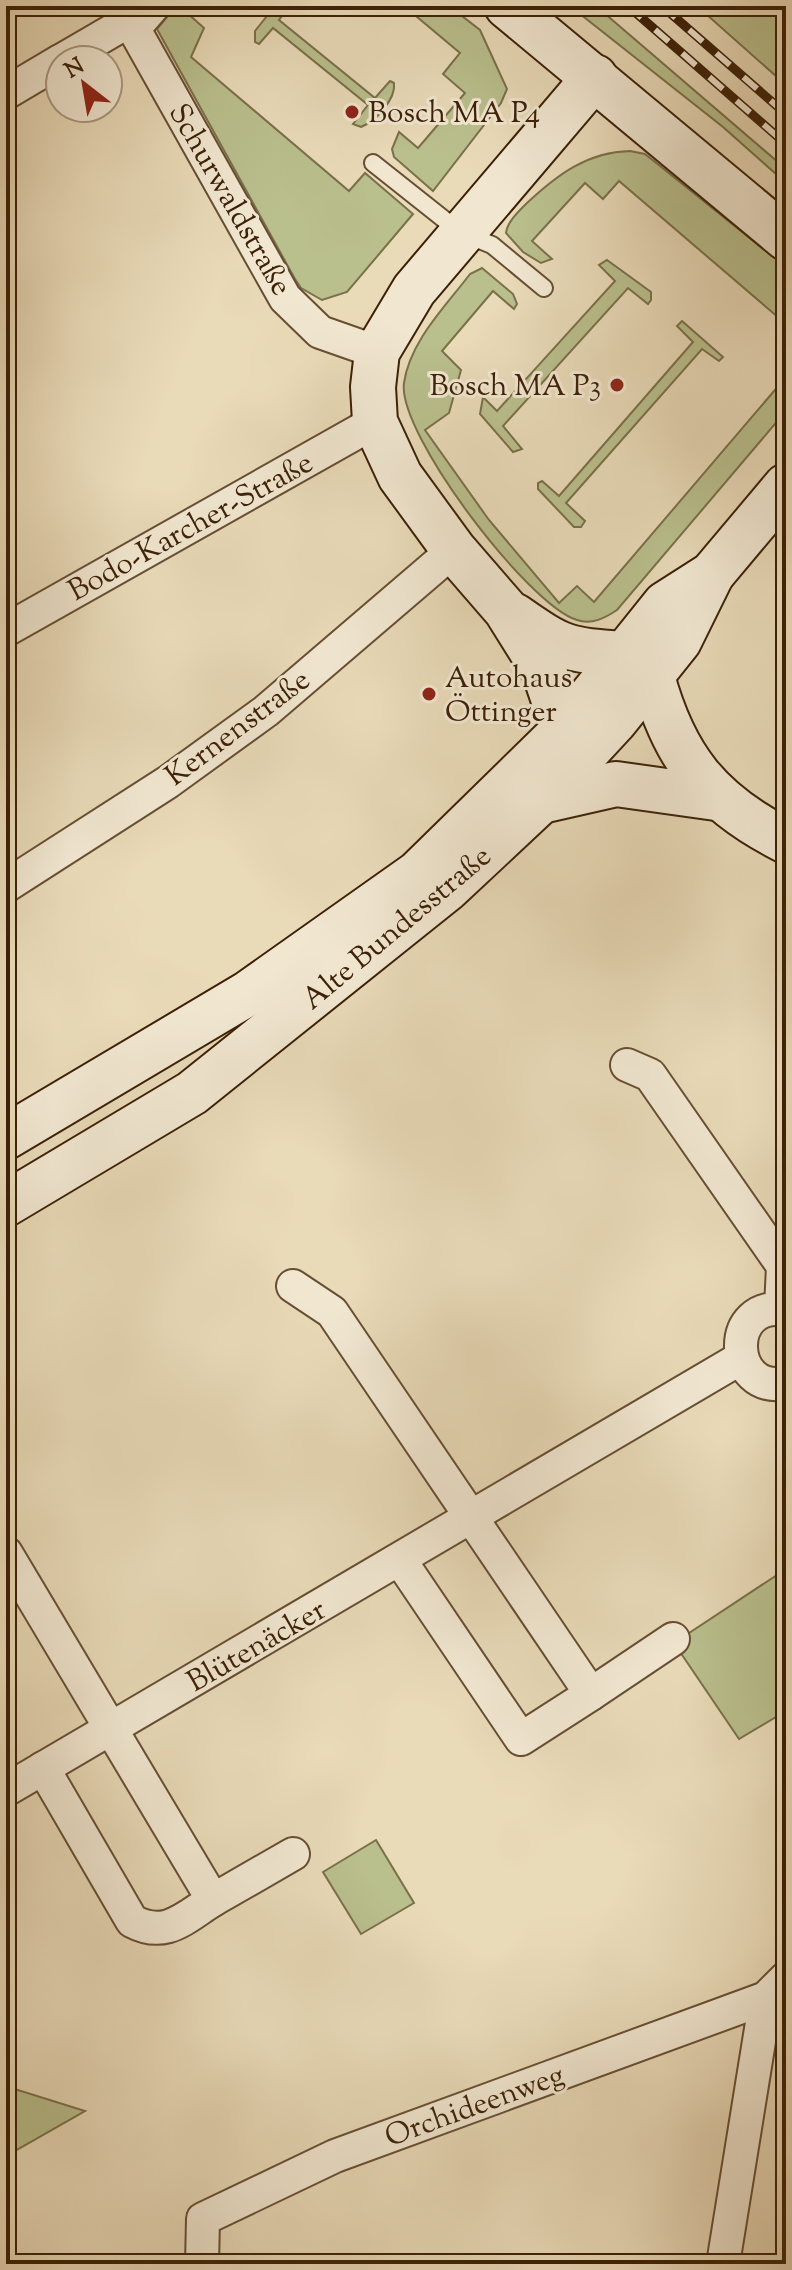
<svg xmlns="http://www.w3.org/2000/svg" width="792" height="2270" font-family="'Sorts Mill Goudy',serif">
<style>
.green{fill:#b9bf8d;stroke:#7a704a;stroke-width:2}
.lines{fill:none;stroke-linecap:round;stroke-linejoin:round}
.lane-casing{stroke:#674e33;stroke-width:20}
.street-casing{stroke:#674e33;stroke-width:36}
.secondary-casing{stroke:#3c2007;stroke-width:48}
.lane{stroke:#f1e7d1;stroke-width:16}
.street{stroke:#f1e7d1;stroke-width:32}
.secondary{stroke:#f1e7d1;stroke-width:44}
.rail-casing{stroke:#3c2007;stroke-width:9}
.rail{stroke:#f1e7d1;stroke-width:6;stroke-dasharray:18;stroke-linecap:butt}
.poi-dot{fill:#8f2418;stroke:#f1e7d1;stroke-width:3}
.labels{text-anchor:middle;stroke-width:6;stroke-linejoin:round;paint-order:stroke}
.poi-label{font-size:30px;fill:#3c2007;stroke:#f1e7d1;text-anchor:start}
.street-label{font-size:30px;fill:#3c2007;stroke:#f1e7d1}
</style>
<rect width="100%" height="100%" fill="#e9dab8"/>
<filter id="stains"><feTurbulence type="fractalNoise" baseFrequency=".0025" numOctaves="4"/><feColorMatrix values="0 0 0 0 .2 0 0 0 0 .09 0 0 0 0 .02 0 0 0 .5 -.17"/></filter>
<radialGradient id="worn" r=".72"><stop offset=".6" stop-color="#630" stop-opacity="0"/><stop offset="1" stop-color="#630" stop-opacity=".3"/></radialGradient>
<!-- green -->
<g class="green">
<path d="M176 6H190L186 12 204 28 191 57 349 191 365 173 413 214 347 292 322 300 301 288 295 279 157 29Z"/>
<path d="M275 6H289L279 20 375 98 390 81 394 83C396 99 376 121 361 127L353 124 368 105 273 28 259 44 255 42V31Z"/>
<path d="M404 6H449L480 30 507 89 501 103 433 191 394 157 392 149 399 132 418 148 465 93 443 74 460 53Z"/>
<path d="M570 6H596L786 169V183L723 127Z"/>
<path d="M697 6H786V85Z"/>
<path d="M630 151 645 154 786 267V324L619 181 603 199 585 183 532 241 552 259 541 263 523 252 506 233C507 222 519 211 527 203 557 175 587 152 630 151Z"/>
<path d="M607 260 651 292V300L648 304 628 288 503 426 522 449 513 452 480 414 483 397 497 411 615 281 599 265Z"/>
<path d="M482 268 513 294 517 304 514 309 493 291 442 351 461 370 449 413 425 430 489 520 559 603 577 586 594 602 786 377V411L617 610C605 618 592 625 577 620 528 605 397 433 404 383 410 341 446 306 470 274Z"/>
<path d="M682 321 723 357 719 361 702 349 566 503 585 521 581 527H574L538 489V483L542 481 559 496 693 342 677 326Z"/>
<path d="M786 1569V1711L739 1739 674 1643Z"/>
<path d="M376 1840 414 1903 361 1934 323 1872Z"/>
<path d="M6 2084 8 2087 85 2111 6 2156Z"/>
</g>
<g class="lines">
<defs>
<g id="lane">
<path d="M138 36 164 6"/>
<path d="M373 163 460 232 492 245 544 288"/>
</g>
<g id="street">
<path d="M121 6 285 298 320 332 377 352"/>
<path d="M62 60 129 21"/>
<path d="M6 93 60 61"/>
<path d="M6 630 375 422"/>
<path d="M6 886 168 782 266 711 454 550"/>
<path d="M627 1065 650 1075 783 1266 781 1308"/>
<path d="M293 1286 332 1312 591 1694 521 1739 400 1560"/>
<path d="M786 1310C724 1299 728 1395 786 1383"/>
<path d="M6 1553 213 1900C184 1918 166 1939 132 1921L43 1768"/>
<path d="M591 1694 673 1639"/>
<path d="M6 1790 741 1358"/>
<path d="M213 1900 293 1854"/>
<path d="M202 2264 203 2219 335 2156 766 1998 786 1978"/>
<path d="M723 2264 766 1998"/>
</g>
<g id="secondary">
<path d="M507 6 786 238"/>
<path d="M515 616C562 649 567 650 624 654"/>
<path d="M652 676C674 758 710 803 786 841"/>
<path d="M564 730 544 671 506 610 454 550 400 476 375 422 373 387 377 352 414 290 595 77"/>
<path d="M541 801 616 784 716 798"/>
<path d="M6 1137 247 994 418 873 564 730 665 604 712 574 786 486"/>
<path d="M6 1204 192 1093 448 888 541 801 615 721 679 641 712 574"/>
</g>
</defs>
<!-- lane casing -->
<use href="#lane" class="lane-casing"/>
<!-- street casing -->
<use href="#street" class="street-casing"/>
<!-- secondary casing -->
<use href="#secondary" class="secondary-casing"/>
<!-- lane -->
<use href="#lane" class="lane"/>
<!-- street -->
<use href="#street" class="street"/>
<!-- secondary -->
<use href="#secondary" class="secondary"/>
<defs>
<g id="rail">
<path d="M628 6 786 144"/>
<path d="M662 6 786 114"/>
</g>
</defs>
<!-- rail casing -->
<use href="#rail" class="rail-casing"/>
<!-- rail -->
<use href="#rail" class="rail"/>
</g>
<!-- markers -->
<g class="poi-dot">
<circle cx="352" cy="112" r="8"/>
<circle cx="617" cy="385" r="8"/>
<circle cx="429" cy="694" r="8"/>
</g>
<g class="labels">
<!-- poi labels -->
<g class="poi-label">
<text x="368" y="122">Bosch MA P4</text>
<text x="601" y="395" text-anchor="end">Bosch MA P3</text>
<text x="445" y="687">Autohaus<tspan x="445" dy="34">Öttinger</tspan></text>
</g>
<!-- street labels -->
<g class="street-label">
<text transform="translate(231 199) rotate(60)" y="10">Schurwaldstraße</text>
<text transform="translate(190 526) rotate(-29)" y="10">Bodo-Karcher-Straße</text>
<text transform="translate(237 727) rotate(-37)" y="10">Kernenstraße</text>
<text transform="translate(396 927) rotate(-40)" y="10">Alte Bundesstraße</text>
<text transform="translate(256 1645) rotate(-30)" y="10">Blütenäcker</text>
<text transform="translate(474 2105) rotate(-20)" y="10">Orchideenweg</text>
</g>
</g>
<!-- margin -->
<rect width="792" height="2270" fill="none" stroke="#e9dab8" stroke-width="32"/>
<rect x="8" y="8" width="776" height="2254" fill="none" stroke="#3c2007" stroke-width="4"/>
<rect x="16" y="16" width="760" height="2238" fill="none" stroke="#3c2007" stroke-width="2"/>
<!-- north arrow -->
<g transform="translate(84 84) rotate(329)"><circle r="38" fill="#f1e7d1" stroke="#a99780" stroke-width="2"/>
<path d="M0-6L14 30L0 20L-14 30Z" fill="#8f2418"/>
<text y="-12" font-size="22" font-weight="bold" text-anchor="middle" fill="#3c2007">N</text>
</g>
<rect width="100%" height="100%" filter="url(#stains)"/>
<rect width="100%" height="100%" fill="url(#worn)"/>
</svg>
